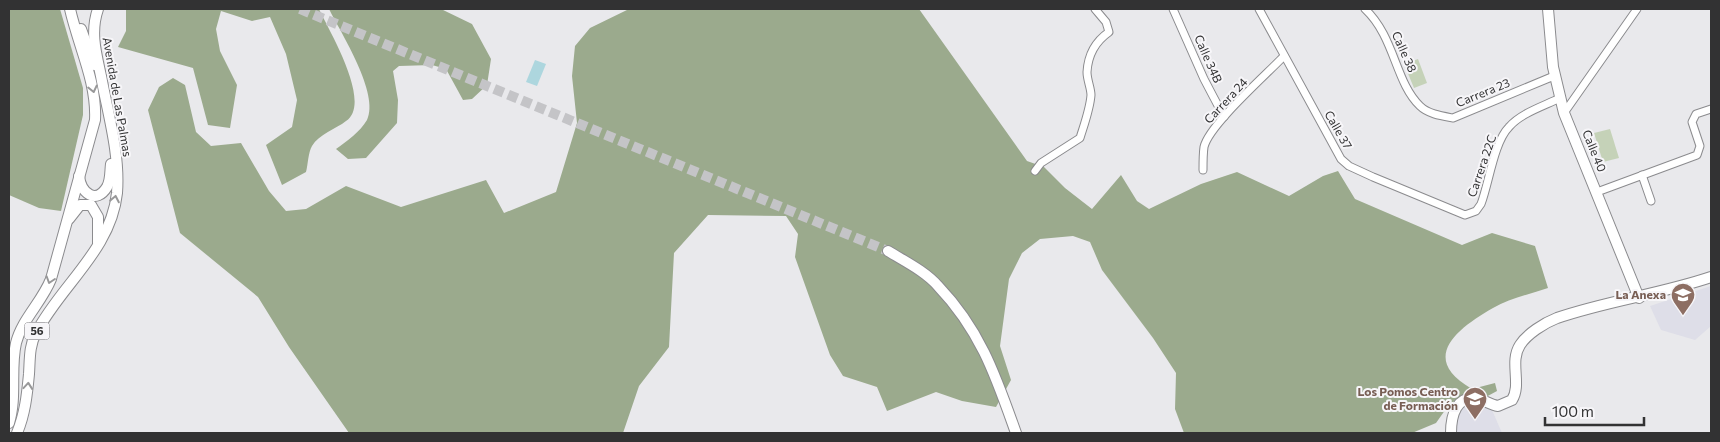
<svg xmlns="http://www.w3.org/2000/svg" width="1720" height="442" font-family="Commissioner,sans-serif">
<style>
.built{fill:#dedee8}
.green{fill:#c5d2b8}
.forest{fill:#9baa8d}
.water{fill:#add6de}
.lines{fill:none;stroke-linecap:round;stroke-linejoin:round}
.primary-tunnel{stroke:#c4c4c7;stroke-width:10;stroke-dasharray:10 5;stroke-linecap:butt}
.street-casing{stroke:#8b8b8e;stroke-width:9}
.secondary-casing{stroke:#8b8b8e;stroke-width:12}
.primary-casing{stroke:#8b8b8e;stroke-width:12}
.street{stroke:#fff;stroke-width:7}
.secondary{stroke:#fff;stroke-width:10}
.primary{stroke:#fff;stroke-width:10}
.oneway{stroke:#989899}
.labels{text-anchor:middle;stroke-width:4;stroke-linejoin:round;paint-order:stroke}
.shield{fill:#f7f6f9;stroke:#6d6d6e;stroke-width:1}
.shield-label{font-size:11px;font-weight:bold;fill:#323233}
.street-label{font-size:12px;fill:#323233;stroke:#f7f6f9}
.education-label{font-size:12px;font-weight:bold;fill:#785e54;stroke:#f7f6f9;text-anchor:end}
</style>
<rect width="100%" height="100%" fill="#e9e9ec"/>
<!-- built -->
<g class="built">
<path d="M1711 286V326L1695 340 1661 330 1650 306Z"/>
<path d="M1469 404H1479L1492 410 1502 433H1456L1453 430 1457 411Z"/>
</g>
<!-- green -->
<g class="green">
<path d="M1418 59 1427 83 1414 88 1404 64Z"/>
<path d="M1610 129 1619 158 1603 162 1594 133Z"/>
</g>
<!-- forest -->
<g class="forest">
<path d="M9 9H60L83 88V115L61 211 39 208 9 195Z"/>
<path d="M126 9H319C329 31 373 103 346 121 336 129 319 134 312 146 308 153 308 165 306 172L282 185 266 145 292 127 297 100 286 54 270 17 252 21 221 11 216 29 220 51 237 85 230 128 208 125 193 68 118 47 126 31Z"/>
<path d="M329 9H441L472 24 491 59 487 85 472 99 463 100 446 69 432 65 399 66 393 71 398 100 397 123 366 158 348 159 336 149C347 141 360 132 367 120 380 94 341 33 329 9Z"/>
<path d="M629 9H919L1027 161 1044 167 1065 188 1092 209 1121 175 1137 201 1149 209 1201 184 1237 172 1289 196 1323 176 1338 171 1355 199 1462 245 1492 233 1535 246 1548 288C1530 294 1509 299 1493 308 1456 329 1419 359 1472 389L1495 383 1497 391 1484 398 1457 399 1448 406 1436 423 1412 433H1184L1175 409 1176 373 1153 338 1102 270 1090 242 1073 236 1040 239 1022 253 1009 279 1000 346 1011 380 996 407 962 401 936 392 887 411 877 387 843 376 830 355 795 257 798 234 786 216 708 215 674 253 669 347 639 386 623 433H349L289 347 258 297 180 233 148 110 159 87 173 78 185 85 196 132 211 146 241 143 269 191 286 211 306 209 346 186 401 207 486 180 504 213 556 192 577 123 572 76 575 46 590 28Z"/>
</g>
<!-- water -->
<path class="water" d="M535 60 546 64 537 86 526 82Z"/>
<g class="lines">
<!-- primary-tunnel -->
<path class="primary-tunnel" d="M300 9 888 251"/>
<defs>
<g id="street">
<path d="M1173 9 1204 79 1224 117"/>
<path d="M1259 9 1341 159 1349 166 1373 177 1465 215 1476 211 1481 204C1489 183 1494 142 1509 127 1521 113 1544 106 1560 98"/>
<path d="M1365 9C1395 37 1395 82 1420 106 1428 114 1442 116 1453 118L1554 76"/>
<path d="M1564 113 1637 9"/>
<path d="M1203 170C1203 163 1203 154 1204 147 1209 125 1266 75 1284 56"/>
<path d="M1035 171 1041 163 1080 138C1084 125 1090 109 1091 95 1091 88 1087 80 1087 72 1088 55 1096 41 1109 32L1106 22 1095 9"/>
<path d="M1642 175 1651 201"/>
<path d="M1597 192 1697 155 1700 146 1692 122 1696 114 1711 109"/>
</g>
<g id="secondary">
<path d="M1548 9 1553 67 1564 113 1639 298"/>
<path d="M1451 433C1451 416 1456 394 1479 399 1486 401 1491 405 1498 406L1512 400C1522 384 1509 362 1520 345 1527 334 1544 323 1557 318 1606 301 1661 294 1711 277"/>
</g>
<g id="primary">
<path d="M81 29 94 65"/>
<path d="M79 176C81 193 96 205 107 187 111 180 110 171 111 164"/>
<path d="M69 219 80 205H91L98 217V243"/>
<path d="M888 251C904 261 925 271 938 286 981 331 996 377 1016 433"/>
<path d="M9 423C17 397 10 369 16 343 22 319 42 302 51 279L95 120C97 82 78 45 70 9"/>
<path d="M17 433C25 414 27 395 29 374 30 359 29 346 36 333 61 285 111 250 117 193 120 154 108 114 101 76 96 53 90 32 98 9"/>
</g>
</defs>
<!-- street casing -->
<use href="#street" class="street-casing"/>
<!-- secondary casing -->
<use href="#secondary" class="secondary-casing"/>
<!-- primary casing -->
<use href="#primary" class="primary-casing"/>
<!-- street -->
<use href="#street" class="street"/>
<!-- secondary -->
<use href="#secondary" class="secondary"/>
<!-- primary -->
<use href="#primary" class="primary"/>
</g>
<!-- one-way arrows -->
<defs><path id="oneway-chevron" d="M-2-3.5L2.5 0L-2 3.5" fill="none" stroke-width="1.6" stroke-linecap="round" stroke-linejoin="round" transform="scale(1.25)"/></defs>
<g class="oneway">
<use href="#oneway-chevron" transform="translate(93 89) rotate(77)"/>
<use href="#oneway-chevron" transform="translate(115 199) rotate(-79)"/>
<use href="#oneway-chevron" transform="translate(50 280) rotate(108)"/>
<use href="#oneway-chevron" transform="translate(28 386) rotate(-85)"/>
</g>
<!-- icons -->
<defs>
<symbol id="school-pin" viewBox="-11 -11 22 30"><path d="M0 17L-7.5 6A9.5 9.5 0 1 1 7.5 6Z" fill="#8d6e63" stroke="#f7f6f9"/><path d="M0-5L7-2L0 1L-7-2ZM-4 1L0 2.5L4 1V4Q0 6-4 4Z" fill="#fff"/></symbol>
</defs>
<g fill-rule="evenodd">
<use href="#school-pin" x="1669" y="281" width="28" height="38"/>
<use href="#school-pin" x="1461" y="385" width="28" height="38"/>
</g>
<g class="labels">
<!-- shield labels -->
<rect class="shield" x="24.5" y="322.5" width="25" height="17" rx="4"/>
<g class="shield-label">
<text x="37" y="335">56</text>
</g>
<!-- street labels -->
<g class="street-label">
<text transform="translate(1404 52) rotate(66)" y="4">Calle 38</text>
<text transform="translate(1208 59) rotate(66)" y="4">Calle 34B</text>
<text transform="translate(1483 93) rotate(-22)" y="4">Carrera 23</text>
<text transform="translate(117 97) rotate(80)" y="4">Avenida de Las Palmas</text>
<text transform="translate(1226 101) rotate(-47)" y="4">Carrera 24</text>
<text transform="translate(1338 130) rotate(60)" y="4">Calle 37</text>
<text transform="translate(1594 151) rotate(68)" y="4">Calle 40</text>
<text transform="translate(1482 166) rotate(-71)" y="4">Carrera 22C</text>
</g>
<!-- education labels -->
<g class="education-label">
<text x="1666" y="299">La Anexa</text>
<text x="1458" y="396">Los Pomos Centro<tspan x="1458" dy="14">de Formación</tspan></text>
</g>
</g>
<!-- border -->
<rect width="1720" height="442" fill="none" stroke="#323233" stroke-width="20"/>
<!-- scale -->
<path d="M1545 417v8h99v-8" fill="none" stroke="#323233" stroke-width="2.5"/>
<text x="1552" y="417" font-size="15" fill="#323233" stroke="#f7f6f9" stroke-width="4" paint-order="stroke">100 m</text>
</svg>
